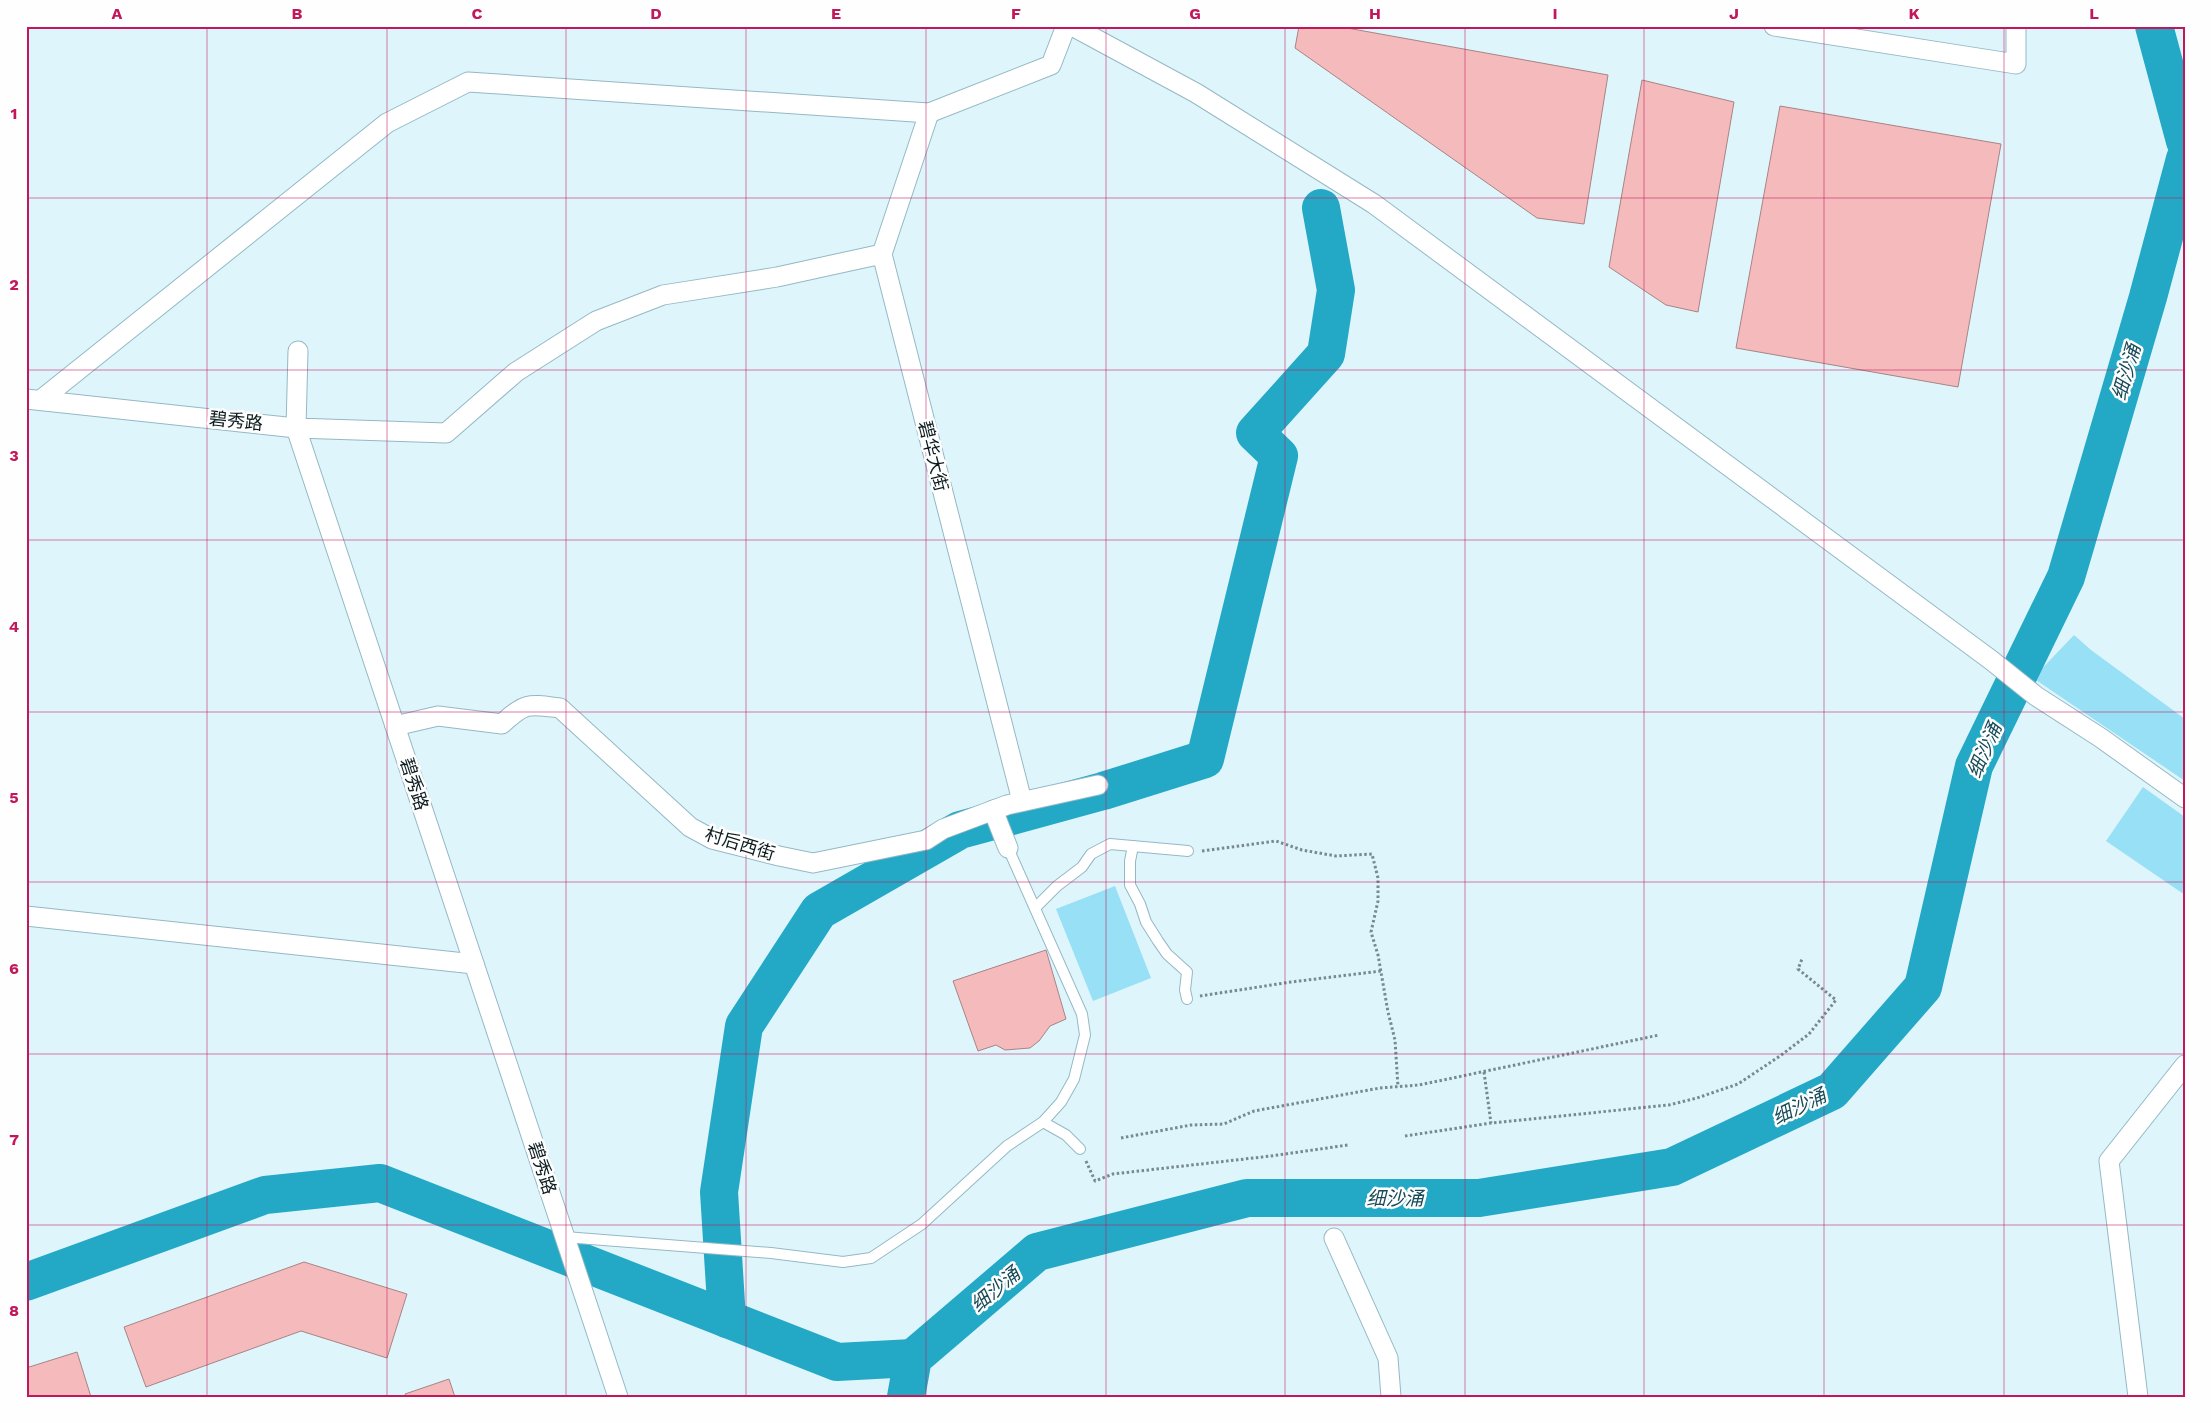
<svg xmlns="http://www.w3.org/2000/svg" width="2211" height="1423" font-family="'Work Sans','Noto Sans SC',sans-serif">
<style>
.green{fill:#98e0f5}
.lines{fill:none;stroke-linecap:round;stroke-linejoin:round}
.river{stroke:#23a9c6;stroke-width:38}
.building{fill:#f5babc;stroke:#a78485}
.service-casing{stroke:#94b9c4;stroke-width:12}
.minor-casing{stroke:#94b9c4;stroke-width:21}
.path{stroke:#778a8f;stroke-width:3;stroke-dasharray:2.5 2.5;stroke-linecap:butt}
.service{stroke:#fff;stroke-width:10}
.minor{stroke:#fff;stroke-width:19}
.grid{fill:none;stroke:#c2185b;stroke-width:1;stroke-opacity:0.55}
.labels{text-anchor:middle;stroke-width:5;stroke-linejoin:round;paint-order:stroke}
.street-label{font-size:18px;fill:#0d1c20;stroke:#fefefe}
.water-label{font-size:19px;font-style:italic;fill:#174b58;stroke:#fefefe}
.neatline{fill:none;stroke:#c2185b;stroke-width:2}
.grid-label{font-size:16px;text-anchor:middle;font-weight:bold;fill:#c2185b}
</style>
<rect width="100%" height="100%" fill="#dff5fc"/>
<!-- green -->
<g class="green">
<path d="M2074 635 2091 650 2185 719V781L2033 678Z"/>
<path d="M2143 787 2185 817V895L2106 841Z"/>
<path d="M1115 886 1151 978 1093 1001 1056 909Z"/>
</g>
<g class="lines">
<!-- river -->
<g class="river">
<path d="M2154 26 2185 141"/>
<path d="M26 1282 265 1195 380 1183 837 1362 913 1358"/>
<path d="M727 1319 719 1192 744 1026 819 911 960 830 1103 791 1205 759 1279 456 1255 433 1326 354 1336 290 1321 208"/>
<path d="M906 1397 913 1358 1037 1252 1247 1198H1479L1672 1167 1832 1091 1923 987 1974 766 2066 577 2148 297 2185 159"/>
</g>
</g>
<!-- building -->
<g class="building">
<path d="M1299 26H1336L1608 75 1584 224 1537 218 1295 48Z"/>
<path d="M1642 80 1734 102 1698 312 1666 305 1609 267Z"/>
<path d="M1780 106 2001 144 1958 387 1736 348Z"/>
<path d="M1046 950 1066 1019 1050 1026 1039 1041 1030 1048 1005 1050 996 1045 978 1051 953 981Z"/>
<path d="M304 1262 407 1294 387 1358 301 1331 146 1387 124 1327Z"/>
<path d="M77 1352 91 1397H26V1368Z"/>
<path d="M449 1379 455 1397H406L405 1394Z"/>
</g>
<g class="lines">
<defs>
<g id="service">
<path d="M1133 846 1130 861V885L1140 904 1146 922 1158 941 1167 954 1187 972 1185 990 1187 999"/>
<path d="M1035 908 1057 886 1082 867 1091 854 1110 844 1188 851"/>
<path d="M1043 1122 1066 1135 1080 1149"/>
<path d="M565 1237 771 1253 843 1262 871 1258 922 1224 1007 1146 1043 1122 1061 1102 1074 1079 1085 1035 1082 1014 1008 848"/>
</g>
<g id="minor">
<path d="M1072 26 1196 93 1374 204 1991 660 2036 696 2101 738 2185 798"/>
<path d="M1774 26 2016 64V26"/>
<path d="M929 113 882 254 1022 801"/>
<path d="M298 351 296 428 446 433 516 372 596 321 663 295 777 277 882 254"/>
<path d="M26 399 296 428 618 1397"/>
<path d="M42 399 387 123 468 82 929 113 1051 65 1066 26"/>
<path d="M395 726 438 716 502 724C525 702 529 704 560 708L690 827 712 839 779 856 813 863 926 840 943 829 1007 805 1098 785"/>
<path d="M993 810 1008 848"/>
<path d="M26 916 474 964"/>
<path d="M1334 1238 1388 1358 1391 1397"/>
<path d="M2138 1397 2109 1161 2185 1065"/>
</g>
</defs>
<!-- service casing -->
<use href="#service" class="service-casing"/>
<!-- minor casing -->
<use href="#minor" class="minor-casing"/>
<!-- path -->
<g class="path">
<path d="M1202 851 1276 841 1302 850 1336 856 1372 854 1378 878V901L1371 932 1378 955 1388 1012 1395 1040 1398 1087"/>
<path d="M1200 996 1291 982 1381 971"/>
<path d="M1484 1072 1491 1123"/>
<path d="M1405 1136 1491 1123 1669 1105 1697 1098 1738 1084 1780 1056 1809 1034 1836 1000 1798 969 1802 959"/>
<path d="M1121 1138 1191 1125 1224 1124 1254 1111 1380 1088 1419 1085 1659 1035"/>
<path d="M1086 1161 1095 1181 1113 1174 1271 1156 1348 1145"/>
</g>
<!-- service -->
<use href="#service" class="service"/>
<!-- minor -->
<use href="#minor" class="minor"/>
</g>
<!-- grid -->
<path class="grid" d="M207 26V1397M387 26V1397M566 26V1397M746 26V1397M926 26V1397M1106 26V1397M1285 26V1397M1465 26V1397M1644 26V1397M1824 26V1397M2004 26V1397M26 198H2185M26 370H2185M26 540H2185M26 712H2185M26 882H2185M26 1054H2185M26 1225H2185"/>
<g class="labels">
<!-- street labels -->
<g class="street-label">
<text transform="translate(236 421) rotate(6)" y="6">碧秀路</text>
<text transform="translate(933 456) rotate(76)" y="6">碧华大街</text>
<text transform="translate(414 784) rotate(72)" y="6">碧秀路</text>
<text transform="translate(740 844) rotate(17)" y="6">村后西街</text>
<text transform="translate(542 1168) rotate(72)" y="6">碧秀路</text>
</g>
<!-- water labels -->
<g class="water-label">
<text transform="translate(2126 372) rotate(-74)" y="7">细沙涌</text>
<text transform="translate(1984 750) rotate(-67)" y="7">细沙涌</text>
<text transform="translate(1799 1106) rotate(-26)" y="7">细沙涌</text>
<text x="1395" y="1205">细沙涌</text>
<text transform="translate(995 1289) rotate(-40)" y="7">细沙涌</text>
</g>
</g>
<!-- border -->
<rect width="2211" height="1423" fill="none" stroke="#fefefe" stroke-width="55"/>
<rect x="28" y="28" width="2156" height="1368" class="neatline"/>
<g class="grid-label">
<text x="117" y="19">A</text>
<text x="297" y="19">B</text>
<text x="477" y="19">C</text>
<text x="656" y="19">D</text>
<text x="836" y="19">E</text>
<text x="1016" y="19">F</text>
<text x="1195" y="19">G</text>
<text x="1375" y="19">H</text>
<text x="1555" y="19">I</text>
<text x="1734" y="19">J</text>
<text x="1914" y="19">K</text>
<text x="2094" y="19">L</text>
<text x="14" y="119">1</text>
<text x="14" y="290">2</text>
<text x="14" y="461">3</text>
<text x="14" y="632">4</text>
<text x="14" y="803">5</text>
<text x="14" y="974">6</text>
<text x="14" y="1145">7</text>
<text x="14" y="1316">8</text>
</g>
</svg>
